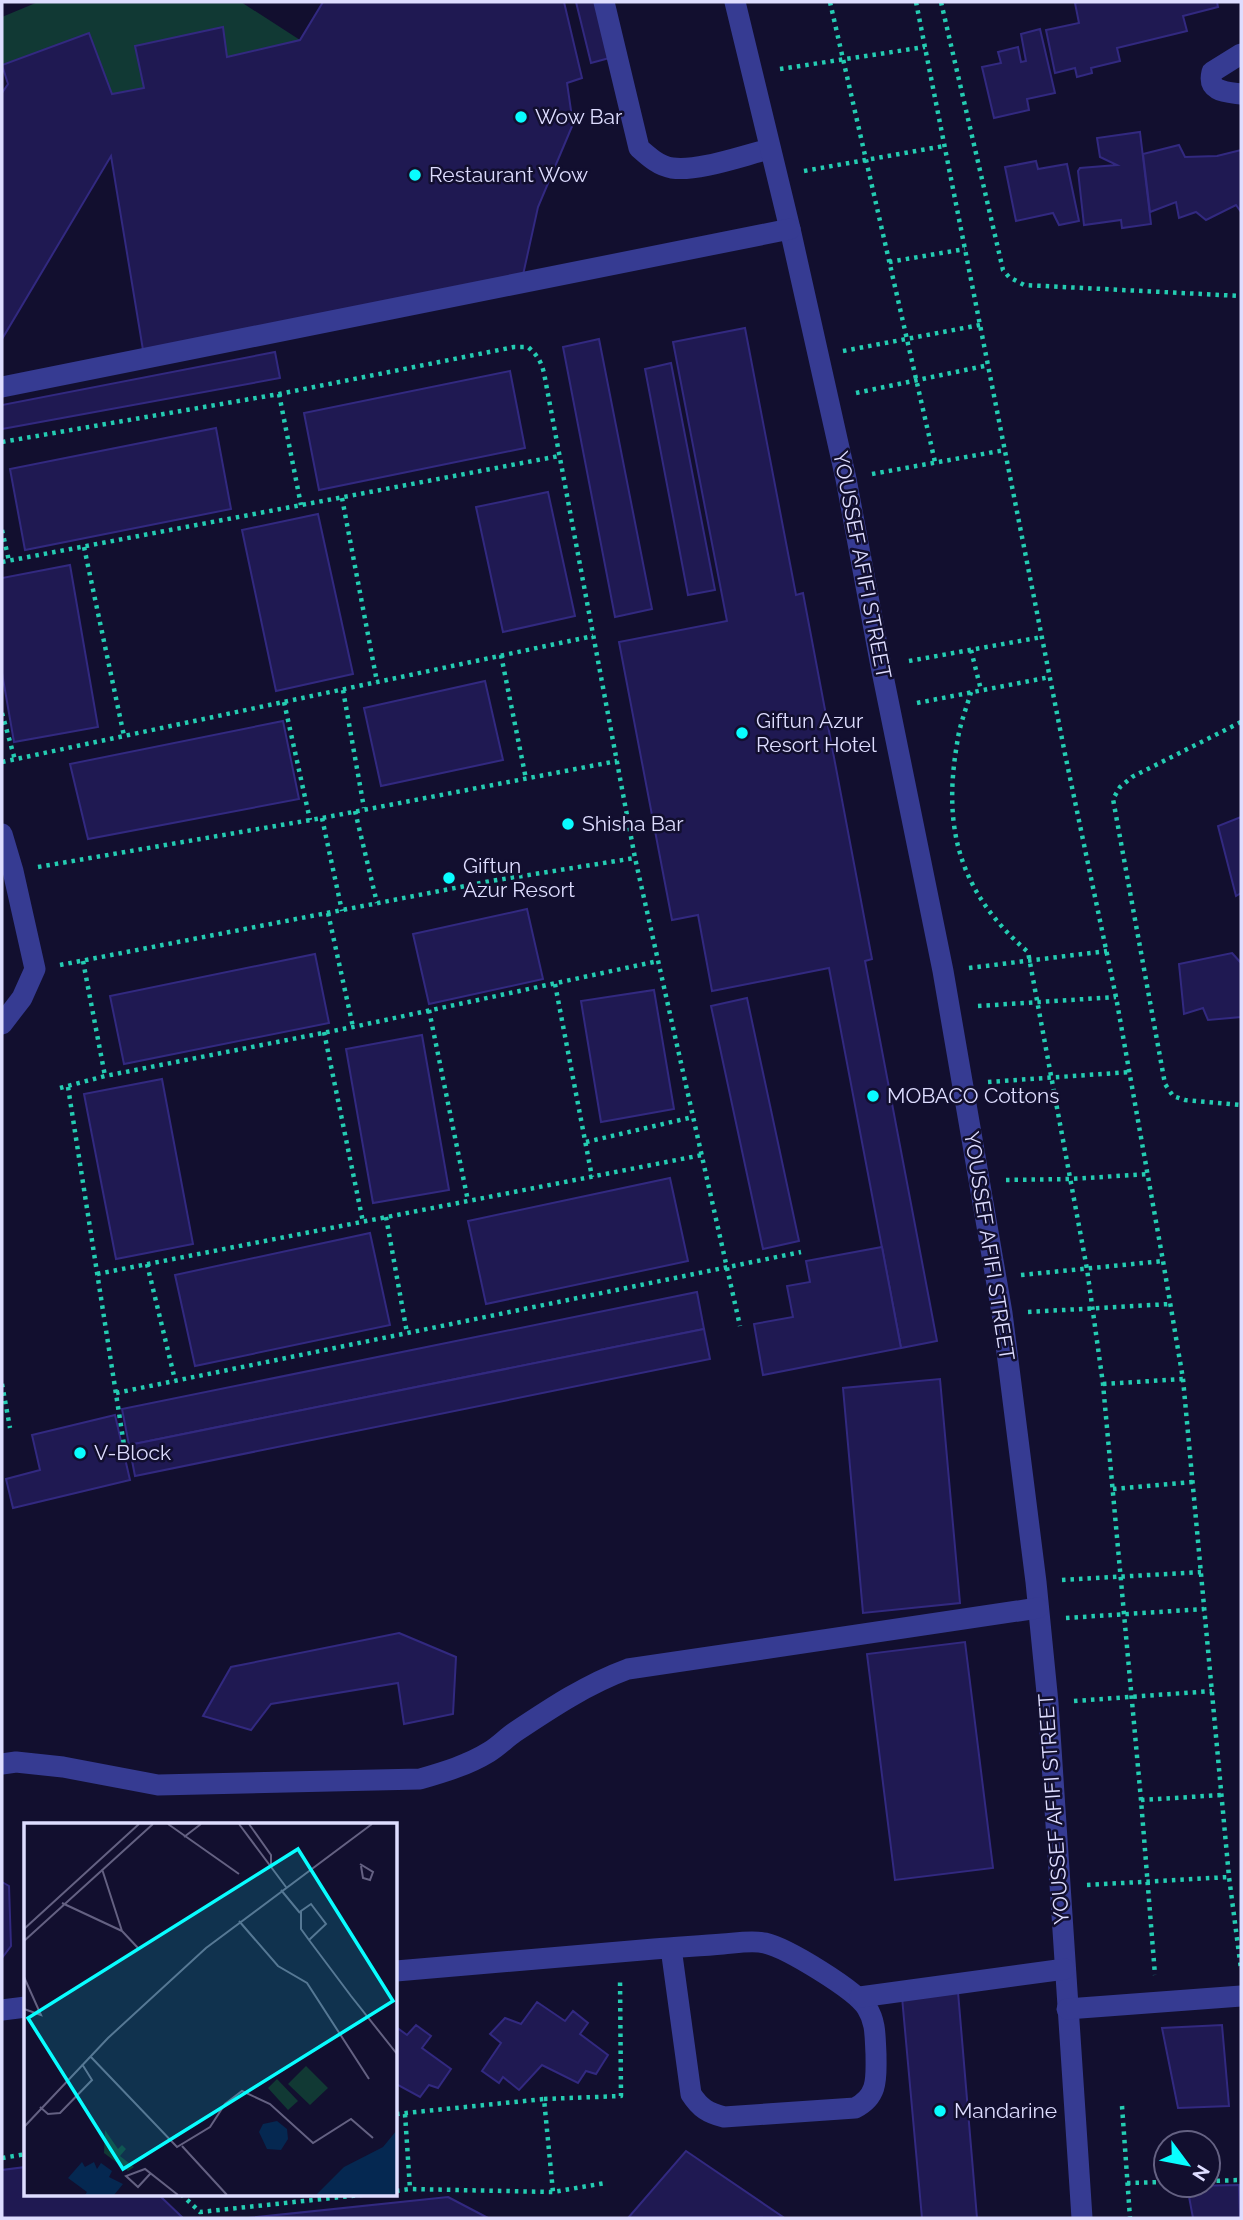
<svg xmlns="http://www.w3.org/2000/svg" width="1243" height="2220" font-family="Raleway,sans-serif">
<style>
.green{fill:#113934}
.building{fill:#1f1952;stroke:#322980;stroke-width:2}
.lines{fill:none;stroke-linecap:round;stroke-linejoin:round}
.path{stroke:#24ccb2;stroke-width:4.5;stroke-dasharray:3.5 5;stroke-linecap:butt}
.minor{stroke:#363b92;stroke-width:21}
.poi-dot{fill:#09fdff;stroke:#120f2f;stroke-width:2.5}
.labels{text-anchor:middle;stroke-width:5;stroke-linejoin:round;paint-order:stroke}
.poi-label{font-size:21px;fill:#deddff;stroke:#120f2f;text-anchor:start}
.street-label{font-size:21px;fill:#deddff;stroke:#120f2f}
.inset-road{fill:none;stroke:#646182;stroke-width:2}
.view{fill:#09fdff;fill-opacity:0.15;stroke:#09fdff;stroke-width:3.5}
.inset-edge{fill:none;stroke:#deddff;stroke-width:3.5}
</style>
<rect width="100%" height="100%" fill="#120f2f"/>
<!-- green -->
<path class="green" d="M38 2H241L300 40 227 57 223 27 135 46 144 88 112 94 89 33 2 65V17Z"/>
<!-- building -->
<g class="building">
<path d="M323 2H564L582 78 567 83 573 124 538 207 523 275 143 350 111 156 2 339V93L8 84 2 65 89 33 112 94 144 88 135 46 223 27 227 57 300 40Z"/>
<path d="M576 2H599L613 57 591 63Z"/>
<path d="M1079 2H1217L1218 7 1183 16 1187 31 1117 48 1120 61 1091 68 1092 73 1077 77 1075 68 1055 73 1046 30 1079 23 1075 3Z"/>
<path d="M1040 29 1055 93 1027 99 1029 110 994 118 982 67 1001 63 998 52 1018 47 1021 62 1026 61 1021 34Z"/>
<path d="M1140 132 1151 224 1122 228 1121 220 1084 225 1078 171 1080 168 1117 165 1100 157 1097 138Z"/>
<path d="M1179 145 1185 157 1217 156 1241 150V212L1236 205 1206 220 1196 212 1179 218 1176 202 1150 212 1143 154Z"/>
<path d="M1036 161 1038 169 1067 164 1079 221 1059 225 1053 213 1016 221 1005 167Z"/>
<path d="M745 328 796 595 803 593 872 959 865 961 937 1341 901 1348 829 968 712 991 698 915 672 920 619 642 727 621 673 342Z"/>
<path d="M599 339 652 609 615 617 563 347Z"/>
<path d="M275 352 280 378 2 429V405Z"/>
<path d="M671 363 715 590 688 595 645 369Z"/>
<path d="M510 371 525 448 319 490 304 413Z"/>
<path d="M216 428 231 509 25 550 10 469Z"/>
<path d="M548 492 575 616 503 632 476 507Z"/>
<path d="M318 514 353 674 276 691 242 530Z"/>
<path d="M70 565 98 727 14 742 2 673V578Z"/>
<path d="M485 681 503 760 381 786 364 708Z"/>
<path d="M283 721 299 799 88 839 70 764Z"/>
<path d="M1241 817V893L1236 896 1218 826Z"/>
<path d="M527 909 543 979 429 1004 413 934Z"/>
<path d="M1232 953 1241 963V1017L1208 1020 1203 1008 1184 1014 1179 964Z"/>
<path d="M315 954 329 1023 124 1064 110 996Z"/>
<path d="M654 990 674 1109 601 1122 581 1001Z"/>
<path d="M747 998 799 1241 763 1249 711 1006Z"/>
<path d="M422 1035 449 1190 373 1203 346 1049Z"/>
<path d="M162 1079 193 1244 116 1259 84 1094Z"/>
<path d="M670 1178 688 1261 486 1304 468 1221Z"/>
<path d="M370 1233 390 1325 195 1366 175 1275Z"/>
<path d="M882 1247 901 1348 763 1375 754 1324 793 1317 787 1286 810 1282 806 1261Z"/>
<path d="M697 1292 704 1329 129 1445 122 1409Z"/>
<path d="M704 1329 710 1359 135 1476 129 1445Z"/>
<path d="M940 1379 960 1603 863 1613 843 1388Z"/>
<path d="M115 1415 130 1480 13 1508 6 1479 40 1470 32 1435Z"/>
<path d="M399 1633 456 1657 453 1714 404 1724 398 1683 271 1704 251 1730 203 1716 231 1667Z"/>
<path d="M965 1642 993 1868 895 1880 867 1654Z"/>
<path d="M2 1882 9 1886 11 1946 2 1958Z"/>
<path d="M958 1992 977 2218H922L902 1997Z"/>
<path d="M537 2002 565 2021 573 2011 588 2023 580 2034 608 2055 596 2074 586 2071 578 2083 542 2065 519 2090 503 2077 499 2083 482 2071 501 2043 490 2034 505 2018 521 2024Z"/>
<path d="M416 2025 431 2036 422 2048 451 2069 438 2088 429 2085 420 2097 396 2084V2027L407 2035Z"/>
<path d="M1222 2025 1229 2106 1178 2108 1162 2028Z"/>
<path d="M686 2151 783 2217 628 2218Z"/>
<path d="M26 2167V2194H158L183 2218H2V2170Z"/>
<path d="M1239 2185 1240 2218H1193L1187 2186Z"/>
<path d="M448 2197 488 2218H248Z"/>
</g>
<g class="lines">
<!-- path -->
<g class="path">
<path d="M830 2 935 462"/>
<path d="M916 2 1065 754 1116 997 1163 1261 1183 1379 1229 1877 1241 1969"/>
<path d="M941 2 1003 270 1009 277 1024 285 1241 296"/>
<path d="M780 69 925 47"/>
<path d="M804 171 944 146"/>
<path d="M889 262 965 249"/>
<path d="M843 351 980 325"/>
<path d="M856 393 989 365"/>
<path d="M279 394 301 505"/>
<path d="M2 442 279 394 514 347H528C537 355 541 361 544 373L635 858 740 1326"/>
<path d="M872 474 1005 450"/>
<path d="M342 498 377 682"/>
<path d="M2 530 9 561"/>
<path d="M84 547 124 736"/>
<path d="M2 562 559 456"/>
<path d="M971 650 981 690"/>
<path d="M501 655 526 779"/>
<path d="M909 661 1042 637"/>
<path d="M343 690 364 808"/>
<path d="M971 692C966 709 959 727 957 744 942 831 961 894 1028 952L1087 1269 1103 1384 1141 1800 1155 1975"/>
<path d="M284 702 310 820"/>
<path d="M917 703 1050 677"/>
<path d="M2 713 15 760"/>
<path d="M1241 722 1132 777 1120 787 1113 799 1165 1084 1173 1096 1185 1100 1241 1105"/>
<path d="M2 762 593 636"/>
<path d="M355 811 377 903"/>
<path d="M322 818 342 911"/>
<path d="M38 867 322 818 617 761"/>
<path d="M328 913 353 1027"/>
<path d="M83 961 105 1076"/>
<path d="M60 965 491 881 635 858"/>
<path d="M969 968 1107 951"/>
<path d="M555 984 592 1177"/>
<path d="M978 1006 1116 997"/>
<path d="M429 1010 468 1201"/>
<path d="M324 1032 363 1222"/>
<path d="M988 1082 1130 1072"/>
<path d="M68 1087 124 1445"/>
<path d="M60 1088 105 1076 353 1027 658 961"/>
<path d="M586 1142 693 1117"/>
<path d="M1006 1180 1070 1179 1149 1174"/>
<path d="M386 1217 407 1333"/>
<path d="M147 1264 175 1380"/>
<path d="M97 1274 702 1155"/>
<path d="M1021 1275 1163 1261"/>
<path d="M1028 1312 1170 1304"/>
<path d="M2 1384 10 1428"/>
<path d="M1103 1384 1183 1379"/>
<path d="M116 1393 801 1252"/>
<path d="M1113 1489 1193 1482"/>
<path d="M1062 1580 1201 1572"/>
<path d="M1066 1618 1204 1609"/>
<path d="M1074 1701 1212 1691"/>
<path d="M1141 1800 1222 1795"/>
<path d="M1087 1885 1229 1877"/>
<path d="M544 2099 621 2096 620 1978"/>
<path d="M1122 2106 1130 2218"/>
<path d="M396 2114 544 2099 553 2192"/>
<path d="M405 2114 410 2189"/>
<path d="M2 2158 26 2154"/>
<path d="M1208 2181 1241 2180"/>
<path d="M1127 2183 1166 2182"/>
<path d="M396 2191 410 2189 553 2192 605 2183"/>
<path d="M181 2194 200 2212 370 2194"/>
</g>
<!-- minor -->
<g class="minor">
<path d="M604 2 639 148C649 157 659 166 672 168 698 172 744 155 770 149"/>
<path d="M735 2 790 229 846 479 881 666 943 971 1002 1313 1036 1582 1048 1703 1082 2218"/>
<path d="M1241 54 1212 72C1207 92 1226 92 1241 94"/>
<path d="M2 387 790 229"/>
<path d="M2 834 13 871 35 969 22 998 2 1024"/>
<path d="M2 1764 16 1762 63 1767 158 1785 420 1779C444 1772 468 1765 489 1752 499 1746 506 1738 515 1732 551 1708 587 1684 628 1669L1038 1608"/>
<path d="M396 1971C482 1964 568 1957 654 1949 677 1947 700 1946 723 1944 736 1943 752 1940 765 1943 787 1948 856 1990 867 2008 876 2022 875 2037 876 2054 876 2077 879 2096 855 2108L724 2117C708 2113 700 2108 691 2094L671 1948"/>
<path d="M860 1997 1065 1969"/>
<path d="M1067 2009 1241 1996"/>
<path d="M2 2010 26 2007"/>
</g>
</g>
<!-- markers -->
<g class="poi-dot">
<circle cx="521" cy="117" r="7"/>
<circle cx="415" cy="175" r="7"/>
<circle cx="742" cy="733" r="7"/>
<circle cx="568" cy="824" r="7"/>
<circle cx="449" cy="878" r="7"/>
<circle cx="873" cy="1096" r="7"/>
<circle cx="80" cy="1453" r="7"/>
<circle cx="940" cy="2111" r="7"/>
</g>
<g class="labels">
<!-- poi labels -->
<g class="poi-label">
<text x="535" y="124">Wow Bar</text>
<text x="429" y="182">Restaurant Wow</text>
<text x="756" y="728">Giftun Azur<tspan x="756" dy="24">Resort Hotel</tspan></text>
<text x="582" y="831">Shisha Bar</text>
<text x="463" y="873">Giftun<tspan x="463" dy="24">Azur Resort</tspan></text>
<text x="887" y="1103">MOBACO Cottons</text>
<text x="94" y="1460">V-Block</text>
<text x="954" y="2118">Mandarine</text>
</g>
<!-- street labels -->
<g class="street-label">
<text transform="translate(862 565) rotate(79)" y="7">YOUSSEF AFIFI STREET</text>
<text transform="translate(989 1246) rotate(81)" y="7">YOUSSEF AFIFI STREET</text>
<text transform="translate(1054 1809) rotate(-94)" y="7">YOUSSEF AFIFI STREET</text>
</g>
</g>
<!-- overview -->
<g transform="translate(24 1823)">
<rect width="373" height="373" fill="#120f2f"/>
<path d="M282 243 304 265 286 282 264 261ZM253 256 274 278 264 287 244 265ZM81 307 94 326 98 322 102 326 96 333 110 344 104 348 80 330Z" fill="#113934"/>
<path d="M253 298 263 306 264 316 257 327 243 326 235 309 239 301ZM373 307V372H292L320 344 359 324ZM58 339 61 344 70 339 73 346 77 340 88 348 85 354 99 361 90 372H61L63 369 44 355Z" fill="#052851"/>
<path class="inset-road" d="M144 1 215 51M215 1 262 64M225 1 247 32V43M160 14 177 1M336 41 349 49 346 57 339 55 337 43M257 67 276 90M38 80 98 108 78 46M215 98 254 143 283 160 345 256M0 106 115 1M98 108 114 125M285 117 302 101 287 81 277 88V106L285 117 327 173 373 231M0 118 129 1M0 154 17 192 0 186M66 233 153 324 186 304 201 281 218 268 246 281 289 320 327 296 349 315M16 284 24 291 36 290 68 257 58 241M0 304 84 215 182 125 348 1M158 323 203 372M126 351 114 364 102 353 121 346 154 372"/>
<path class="view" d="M274 26 369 178 99 346 4 195Z"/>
<rect width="373" height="373" class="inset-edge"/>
</g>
<!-- border -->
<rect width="1243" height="2220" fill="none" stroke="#deddff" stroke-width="7"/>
<!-- north arrow -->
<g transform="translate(1187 2164) rotate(122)"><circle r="33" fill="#120f2f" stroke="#646182" stroke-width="2"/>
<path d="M0-5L12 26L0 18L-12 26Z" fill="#09fdff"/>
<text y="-10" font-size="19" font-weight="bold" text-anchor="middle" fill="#deddff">N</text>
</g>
</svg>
